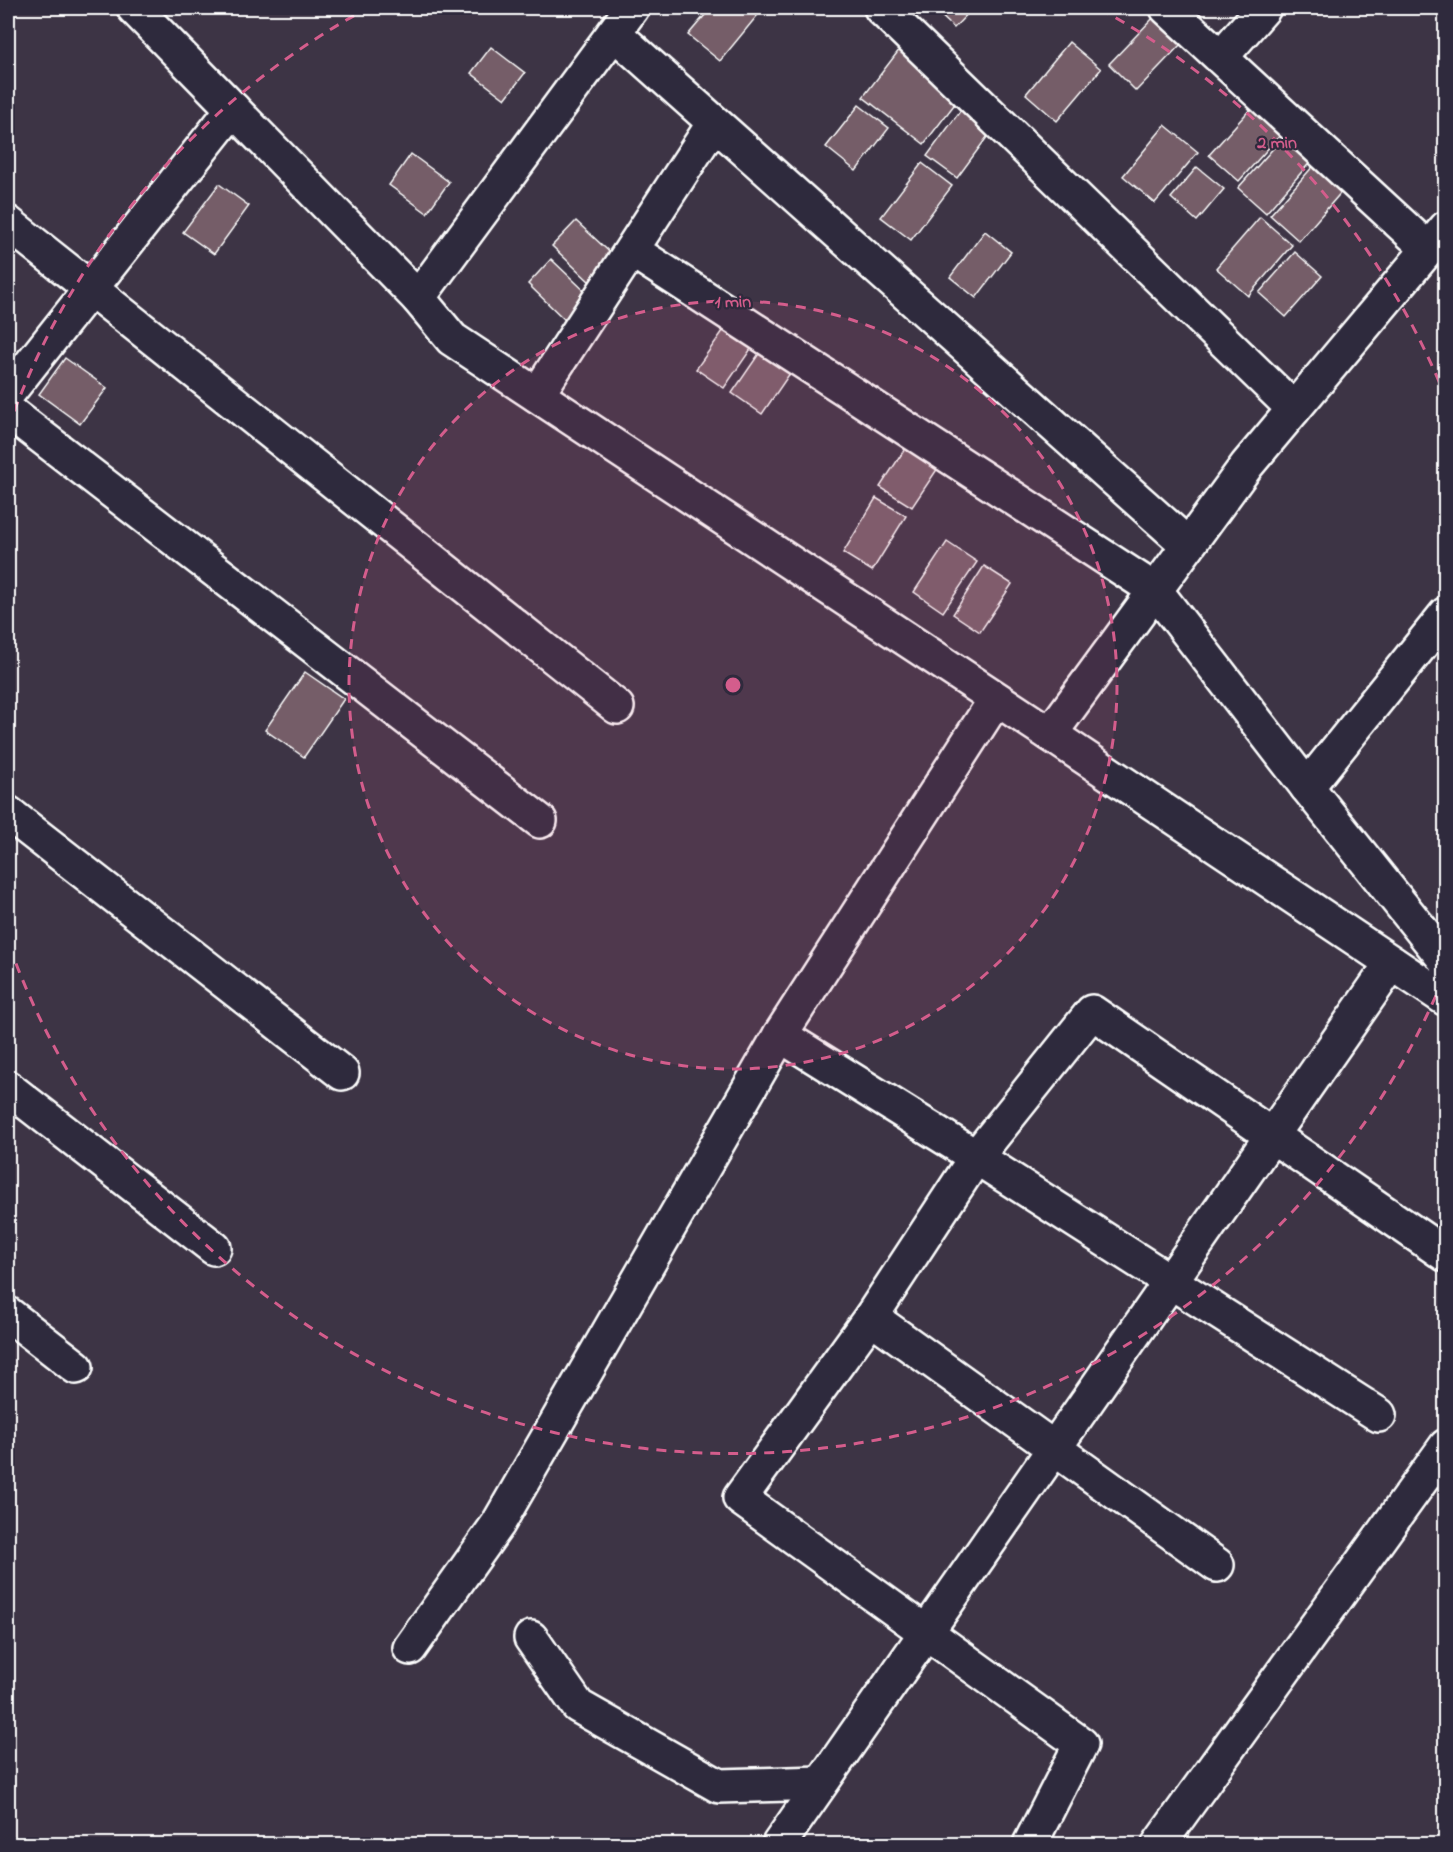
<svg xmlns="http://www.w3.org/2000/svg" width="1453" height="1852" font-family="'Indie Flower',sans-serif">
<style>
.building{fill:#755d67;stroke:#fff;stroke-width:1.5}
.lines{fill:none;stroke-linecap:round;stroke-linejoin:round}
.minor-casing{stroke:#fff;stroke-width:38}
.minor{stroke:#2f2a3d;stroke-width:33}
.ring{fill:none;stroke:#d45d8c;stroke-width:3;stroke-dasharray:10 8}
.centre{fill:#d45d8c;stroke:#2f2a3d;stroke-width:3}
.ring-label{font-size:18px;text-anchor:middle;font-weight:bold;fill:#d45d8c;stroke:#2f2a3d;stroke-width:4.5;stroke-linejoin:round;paint-order:stroke}
</style>
<rect width="100%" height="100%" fill="#3d3445"/>
<filter id="ink" filterUnits="userSpaceOnUse"><feTurbulence type="fractalNoise" baseFrequency=".0167" numOctaves="2"/><feDisplacementMap in="SourceGraphic" scale="12" xChannelSelector="R" yChannelSelector="G"/><feConvolveMatrix kernelMatrix="1 2 1 2 8 2 1 2 1" color-interpolation-filters="sRGB"/></filter>
<g filter="url(#ink)">
<!-- building -->
<g class="building">
<path d="M711 8H756L761 11 720 61 688 35Z"/>
<path d="M933 8H973L954 28Z"/>
<path d="M1155 16 1182 43 1136 91 1109 64Z"/>
<path d="M1069 42 1101 69 1057 121 1026 94Z"/>
<path d="M903 45 964 92 924 144 863 97Z"/>
<path d="M491 47 525 73 505 99 471 73Z"/>
<path d="M966 103 996 125 957 178 927 156Z"/>
<path d="M859 105 889 128 856 171 826 147Z"/>
<path d="M1253 106 1283 132 1239 181 1209 155Z"/>
<path d="M1165 125 1198 152 1155 203 1123 176Z"/>
<path d="M1285 135 1313 159 1266 213 1238 188Z"/>
<path d="M411 154 449 182 427 213 389 185Z"/>
<path d="M922 163 952 186 911 240 881 217Z"/>
<path d="M1315 164 1344 189 1299 241 1270 215Z"/>
<path d="M1197 167 1224 189 1197 221 1171 198Z"/>
<path d="M219 184 249 206 214 254 183 232Z"/>
<path d="M1260 217 1292 245 1248 296 1216 268Z"/>
<path d="M576 221 616 258 592 284 552 246Z"/>
<path d="M985 231 1011 252 976 298 950 277Z"/>
<path d="M1295 252 1322 276 1286 317 1259 293Z"/>
<path d="M551 259 591 297 567 322 528 284Z"/>
<path d="M735 314 762 333 724 388 696 369Z"/>
<path d="M767 342 797 363 762 414 732 393Z"/>
<path d="M65 358 107 388 80 424 39 394Z"/>
<path d="M916 432 948 453 912 507 880 487Z"/>
<path d="M876 498 906 516 872 571 843 553Z"/>
<path d="M947 542 977 562 943 612 914 592Z"/>
<path d="M984 566 1012 584 980 632 953 614Z"/>
<path d="M305 672 344 699 304 757 265 730Z"/>
</g>
<g class="lines">
<defs>
<g id="minor">
<path d="M134 8 418 298 452 339 1050 734 1446 999"/>
<path d="M881 8 1294 409"/>
<path d="M1167 8 1428 249"/>
<path d="M614 33 1188 545"/>
<path d="M1221 57 1264 8"/>
<path d="M8 223 617 707"/>
<path d="M633 251 1155 590 1307 787 1446 961"/>
<path d="M418 298 632 8"/>
<path d="M8 393 233 109"/>
<path d="M537 395 714 123"/>
<path d="M8 411 540 821"/>
<path d="M1050 734 1247 465 1446 228"/>
<path d="M1307 787 1446 614"/>
<path d="M8 813 342 1073"/>
<path d="M780 1035 976 1157 1379 1415"/>
<path d="M8 1088 214 1248"/>
<path d="M8 1314 76 1367"/>
<path d="M871 1317 740 1498 1081 1744 1030 1844"/>
<path d="M1217 1565 871 1317 976 1157 1092 1012 1446 1255"/>
<path d="M531 1638 578 1706 719 1786 821 1783"/>
<path d="M410 1648 498 1524 780 1035 996 699"/>
<path d="M779 1844 1392 963"/>
<path d="M1159 1844 1446 1446"/>
</g>
</defs>
<!-- minor casing -->
<use href="#minor" class="minor-casing"/>
<!-- minor -->
<use href="#minor" class="minor"/>
</g>
</g>
<!-- distance rings -->
<circle cx="733" cy="685" r="384" fill="#d45d8c" fill-opacity=".12"/>
<g class="ring">
<circle cx="733" cy="685" r="384"/>
<path d="M1443 979A769 769 0 0 1 8 942M8 428A769 769 0 0 1 366 9M1100 9A769 769 0 0 1 1443 391"/>
</g>
<circle cx="733" cy="685" r="9" class="centre"/>
<g class="ring-label">
<text x="1277" y="148">2 min</text>
<text x="733" y="307">1 min</text>
</g>
<!-- margin -->
<rect width="1453" height="1852" fill="none" stroke="#2f2a3d" stroke-width="30"/>
<rect x="15" y="15" width="1423" height="1822" fill="none" stroke="#fff" stroke-width="2" filter="url(#ink)"/>
</svg>
